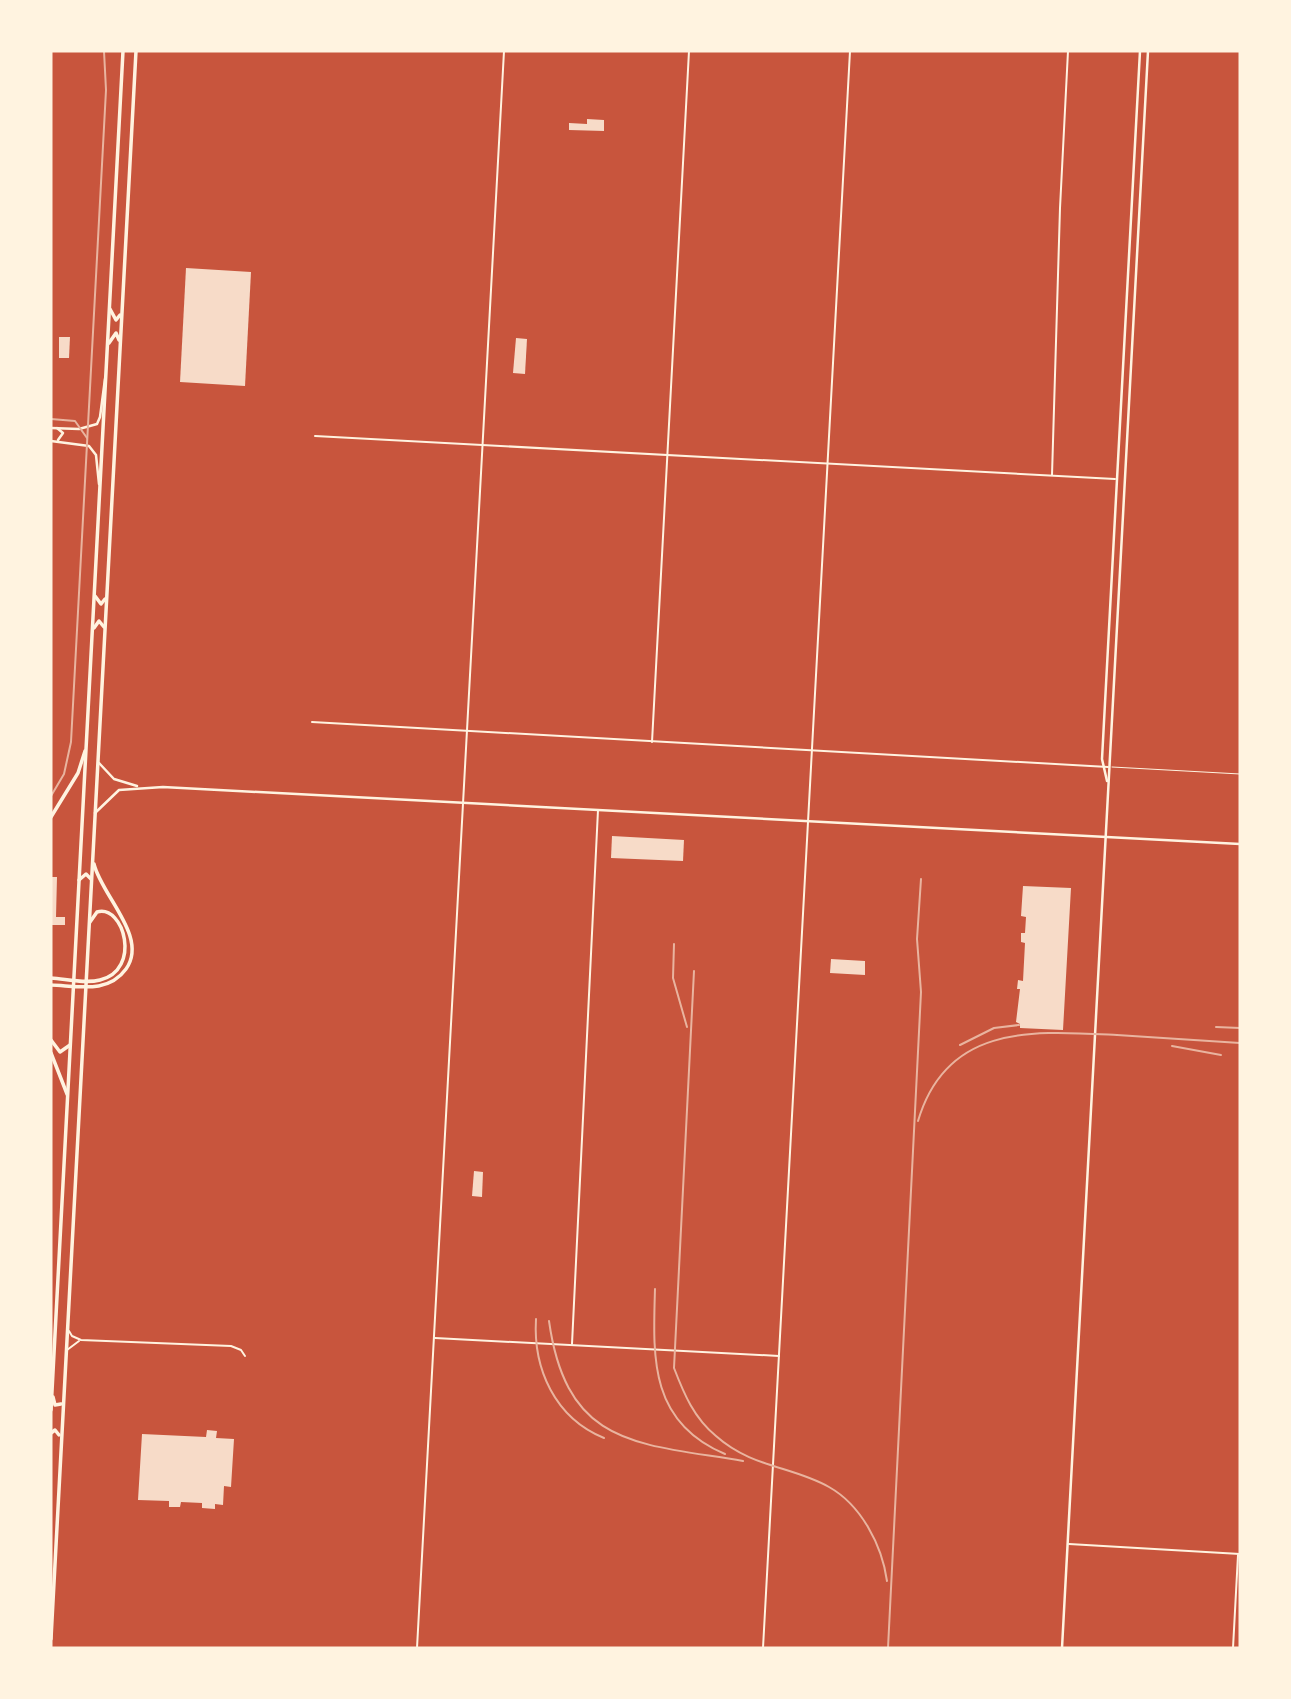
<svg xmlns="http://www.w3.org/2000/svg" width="1291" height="1699" font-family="Mulish,sans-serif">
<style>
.building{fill:#f7dbc8}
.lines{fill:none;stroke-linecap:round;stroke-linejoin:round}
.service{stroke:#fff3e0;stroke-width:1}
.minor{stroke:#fff3e0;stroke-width:2}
.tertiary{stroke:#fff3e0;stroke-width:2.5}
.secondary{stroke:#fff3e0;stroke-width:3.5}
.primary{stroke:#fff3e0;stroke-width:3.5}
.tram{stroke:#e9b49f;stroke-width:2}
.rail{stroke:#e9b49f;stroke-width:2}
</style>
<rect width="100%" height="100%" fill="#c8553d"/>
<!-- building -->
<g class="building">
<path d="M587 119 604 120V131L569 130V123L587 124Z"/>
<path d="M186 268 251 272 245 386 180 382Z"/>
<path d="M59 337H70L69 358H59Z"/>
<path d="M516 338 527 339 525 374 513 373Z"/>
<path d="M612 836 684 840 683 861 611 858Z"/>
<path d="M51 877H57L56 917H65V925H51Z"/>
<path d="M1023 886 1071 888 1063 1030 1020 1028V1024L1016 1022 1020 989H1017L1018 980 1023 981 1025 943 1021 942V933H1025L1026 917 1021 916Z"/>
<path d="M831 959 865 961V975L830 973Z"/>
<path d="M474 1171 483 1172 482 1197 472 1196Z"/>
<path d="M207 1430 217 1431 216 1438 234 1439 231 1487 224 1486 223 1505 215 1504V1509L202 1508V1503L181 1502 180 1507H169V1501L138 1500 142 1434 206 1437Z"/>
</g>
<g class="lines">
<!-- service -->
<path class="service" d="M1112 767 1240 774"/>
<!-- minor -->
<g class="minor">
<path d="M315 436 1115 479"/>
<path d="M1052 475 1060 208 1068 51"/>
<path d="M312 722 1108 767"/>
<path d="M652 742 689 51"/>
<path d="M69 1331 72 1336 81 1340 231 1346 241 1350 245 1356"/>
<path d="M435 1338 779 1356"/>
<path d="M572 1344 598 810"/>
<path d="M67 1350 79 1341"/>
<path d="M1069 1544 1240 1554"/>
<path d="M417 1648 504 51"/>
<path d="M763 1648 850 51"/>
<path d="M1233 1648 1238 1555"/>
</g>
<!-- tertiary -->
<g class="tertiary">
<path d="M51 428 79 429 97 424 100 417 105 379"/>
<path d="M57 428 63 433 58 440"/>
<path d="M51 441 89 446 96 455 99 484"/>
<path d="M99 763 114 779 137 786"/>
<path d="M1107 781 1102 759 1140 51"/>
<path d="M95 813 119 790 163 787 1240 844"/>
<path d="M1062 1648 1148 51"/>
</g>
<!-- secondary -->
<g class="secondary">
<path d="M51 817 78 773 85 751"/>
<path d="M51 978C66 979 85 984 100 980 142 970 124 904 97 912L90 922"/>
<path d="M51 985C78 986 108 994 126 969 149 937 101 895 94 864"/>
<path d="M51 1040 60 1052 70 1045"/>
<path d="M51 1053 67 1094"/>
</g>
<!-- primary -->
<g class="primary">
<path d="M110 309 116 320 120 315"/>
<path d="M109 343 116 333 119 340"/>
<path d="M95 596 101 604 105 599"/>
<path d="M94 628 99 621 104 627"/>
<path d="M79 880 86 874 91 879"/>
<path d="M53 1397 55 1405 61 1404"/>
<path d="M51 1410 123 51"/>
<path d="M51 1433 55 1430 59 1435"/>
<path d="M51 1639 136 51"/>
</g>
<!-- tram -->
<g class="tram">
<path d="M51 419 75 421 87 438"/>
<path d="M51 796 64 774 71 742 106 90 104 51"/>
</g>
<!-- rail -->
<g class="rail">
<path d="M674 944 673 978 687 1027"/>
<path d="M694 971 674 1368C684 1394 694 1418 716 1436 752 1468 792 1466 829 1487 861 1505 882 1545 887 1581"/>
<path d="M1216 1027 1240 1028"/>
<path d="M960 1045 994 1028 1019 1025"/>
<path d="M1172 1046 1221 1055"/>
<path d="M918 1121C947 1023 1034 1031 1117 1035 1158 1038 1199 1040 1240 1043"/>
<path d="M655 1289C653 1357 649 1422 725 1454"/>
<path d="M536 1319C533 1369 555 1418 604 1438"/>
<path d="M549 1321C567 1448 638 1443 743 1461"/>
<path d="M888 1648 921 992 917 939 921 879"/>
</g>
</g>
<!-- border -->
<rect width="1291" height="1699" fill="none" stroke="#fff3e0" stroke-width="105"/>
</svg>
